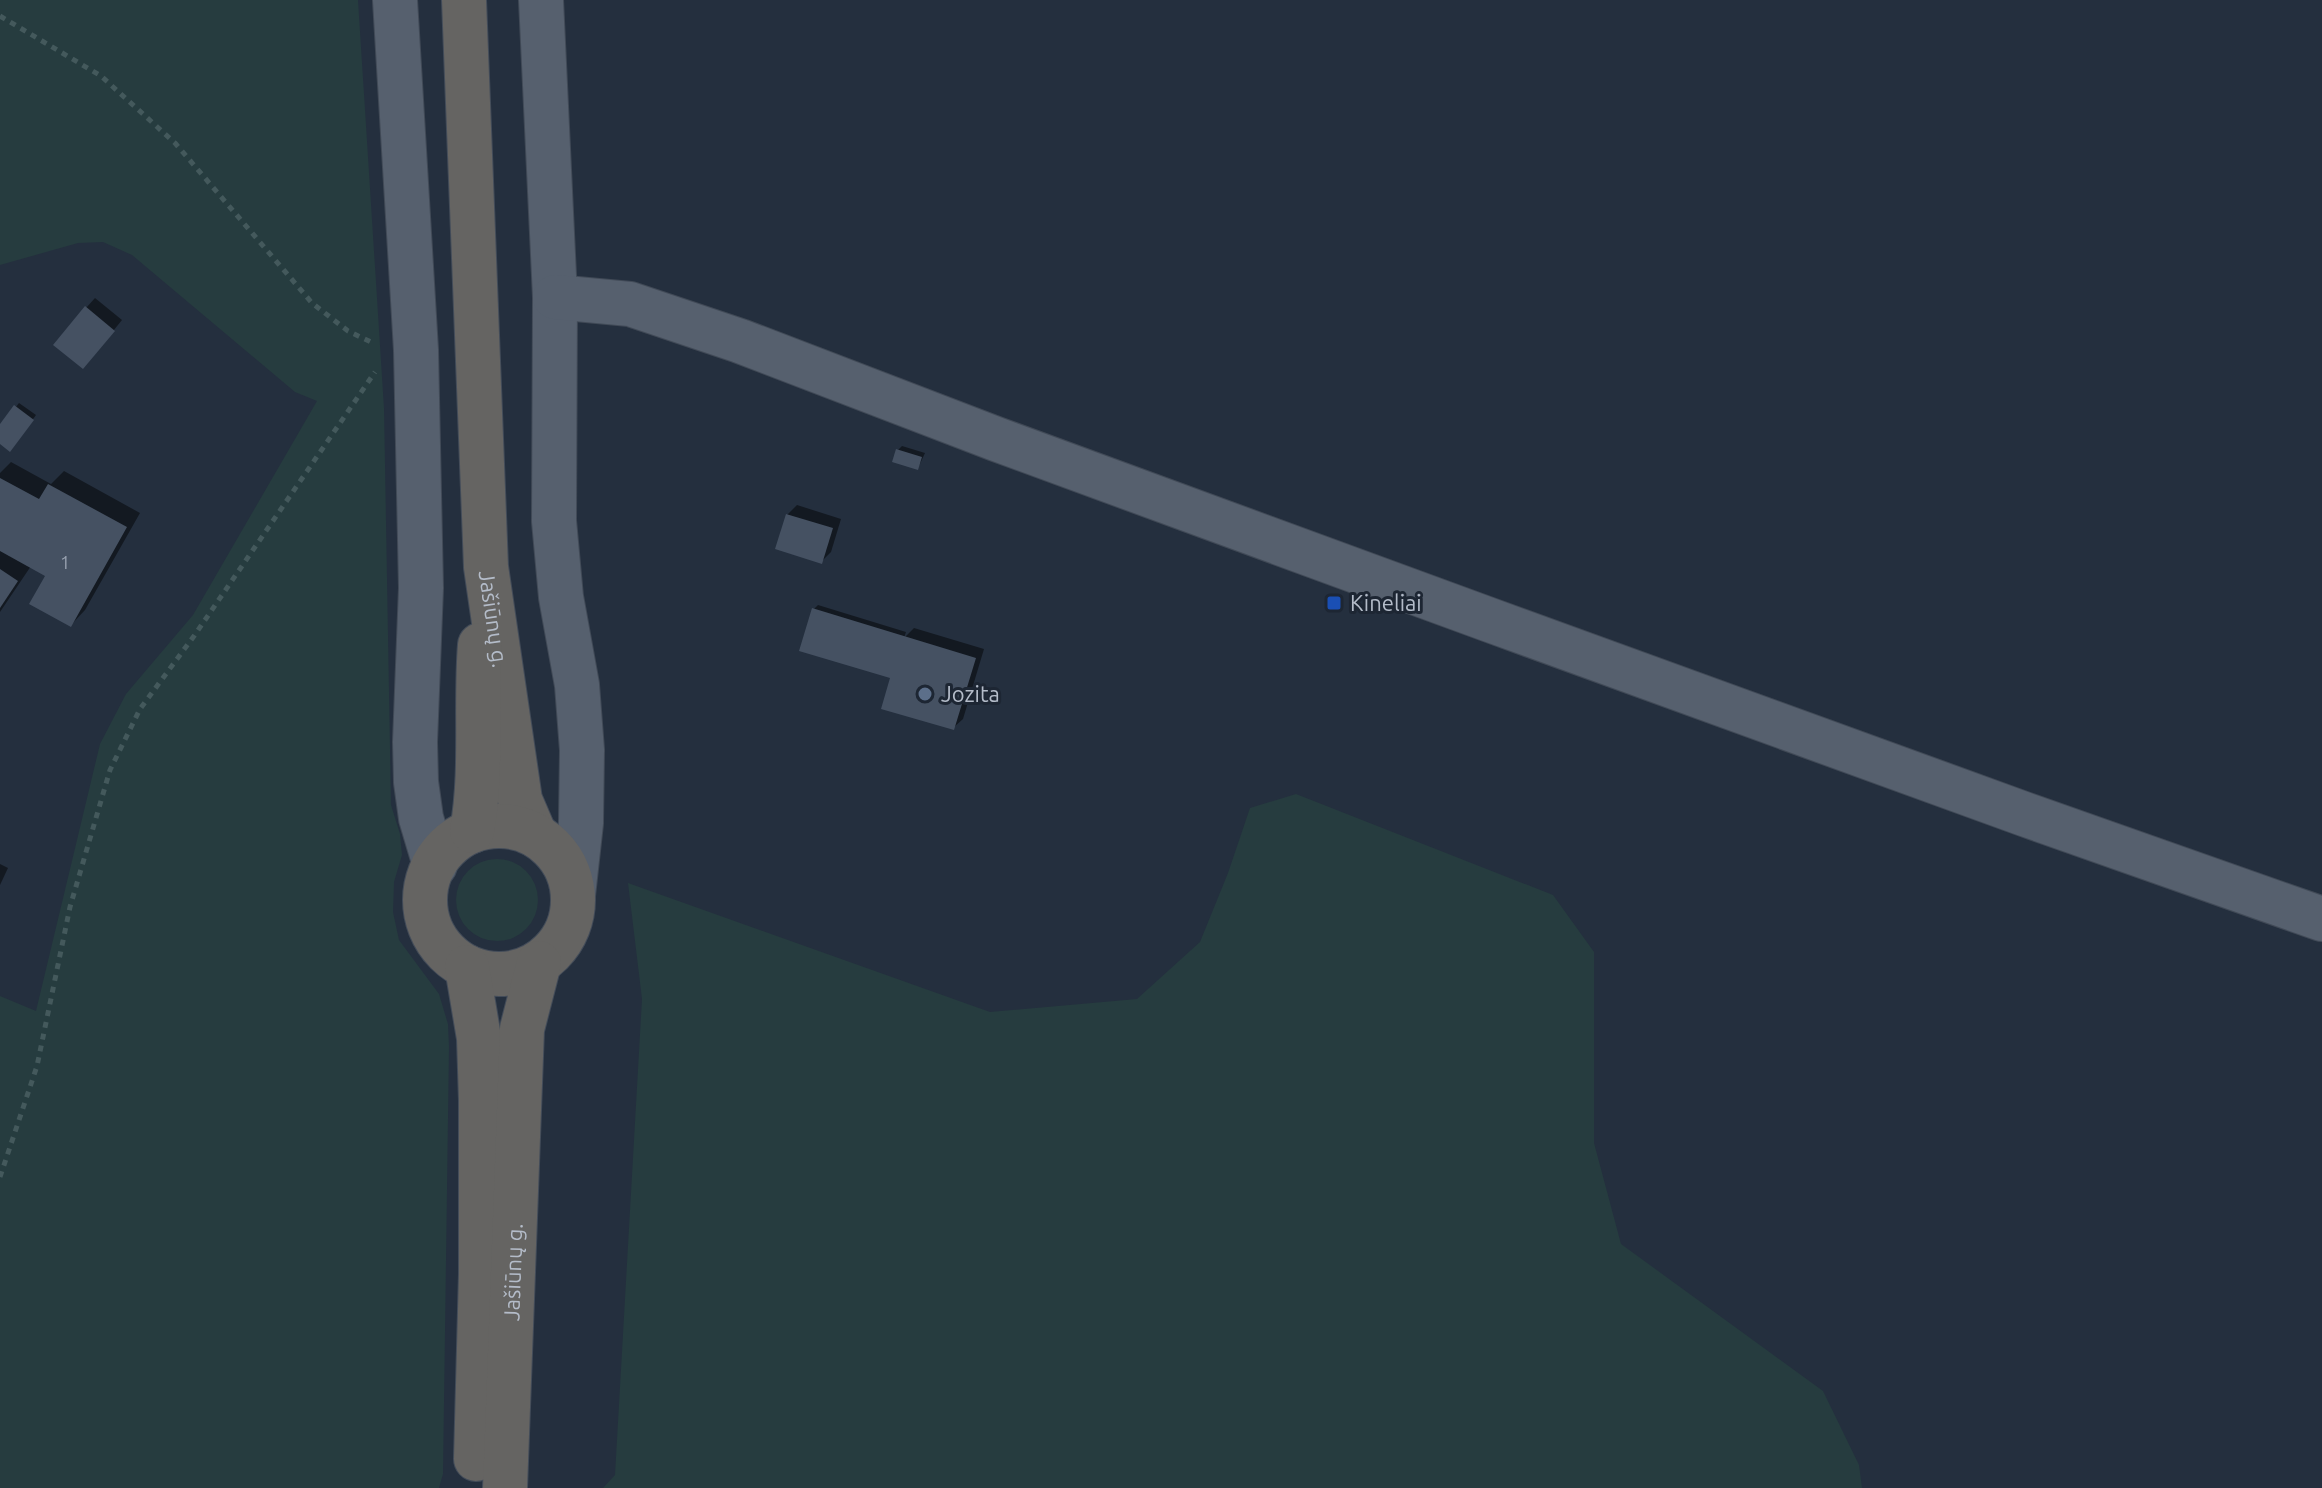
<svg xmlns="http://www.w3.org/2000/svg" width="2322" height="1488" font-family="Ubuntu,sans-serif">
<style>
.green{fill:#263c3f}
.shadow{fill:#0007}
.building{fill:#455162}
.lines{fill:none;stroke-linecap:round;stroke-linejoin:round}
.primary-casing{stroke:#414a57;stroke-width:46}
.trunk-casing{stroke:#434c59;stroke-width:46}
.path{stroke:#44595c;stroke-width:5;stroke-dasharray:6 6;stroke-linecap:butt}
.primary{stroke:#56606e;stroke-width:44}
.trunk{stroke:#656462;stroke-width:44}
.transit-dot{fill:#1a4fb4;stroke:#1d2633;stroke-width:3}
.service-dot{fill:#5c6f8a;stroke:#1d2633;stroke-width:3}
.labels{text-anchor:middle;stroke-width:6;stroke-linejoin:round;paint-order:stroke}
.number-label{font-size:18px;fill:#98a1af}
.poi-label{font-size:22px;fill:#b4bcc9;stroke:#1d2633;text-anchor:start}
.street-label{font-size:22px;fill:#b4bcc9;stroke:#1d2633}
</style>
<rect width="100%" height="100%" fill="#242f3e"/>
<!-- green -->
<g class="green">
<path d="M0 0H358L384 408 391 805 400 834 402 855 394 882 393 912 399 940 439 994 448 1024 449 1047 443 1474 439 1488H0V996L36 1011 100 744 126 694 193 615 317 401 295 392 132 255 103 242 78 243 0 265Z"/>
<path d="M1296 794 1553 895 1594 952V1143L1621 1244 1823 1391 1859 1465 1862 1488H603L615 1475 642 999 628 883 990 1012 1137 999 1200 942 1228 873 1250 808Z"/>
<circle cx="497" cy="900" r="41"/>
</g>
<!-- shadow -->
<g class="shadow">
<path d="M95 298 122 320 92 357 86 308Z"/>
<path d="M19 403 36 415 14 445 0 441V427Z"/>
<path d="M902 446 925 453 918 468 898 450Z"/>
<path d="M11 462 51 484 64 471 140 513 85 610 71 625 47 575 31 566 0 612V473Z"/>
<path d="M797 505 841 519 831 552 821 562 787 515Z"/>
<path d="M818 605 906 632 904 638 914 628 984 649 963 719 953 728 894 671 814 609Z"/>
<path d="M0 864 8 868 0 885Z"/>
</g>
<!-- building -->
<g class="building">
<path d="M85 306 115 331 83 369 53 345Z"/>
<path d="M14 405 34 420 10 452 0 444V424Z"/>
<path d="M896 449 922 457 918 470 892 462Z"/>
<path d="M0 478 39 499 48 484 127 527 71 627 29 604 45 576 0 551Z"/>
<path d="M786 514 833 528 822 564 775 549Z"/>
<path d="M0 569 18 581 0 608Z"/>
<path d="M812 608 976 658 954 730 881 709 890 678 799 651Z"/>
</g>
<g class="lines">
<defs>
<g id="primary">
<path d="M395 0 416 350 421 588 415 742 416 782 421 818 435 865"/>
<path d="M541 0 555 297 554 521 561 597 577 685 582 750 581 823 573 895"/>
<path d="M555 297 630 304 740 341 996 439 1487 619 2024 814 2322 919"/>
</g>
<g id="trunk">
<path id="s1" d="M464 0 486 567 520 800 535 835"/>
<circle cx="499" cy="900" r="74"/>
<path d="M472 831C483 770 475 706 480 645"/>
<path d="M467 967 479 1038 481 1101V1273L476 1459"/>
<path id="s2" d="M505 1488 522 1029 539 963"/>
</g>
</defs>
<!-- primary casing -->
<use href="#primary" class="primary-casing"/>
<!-- trunk casing -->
<use href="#trunk" class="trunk-casing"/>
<!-- path -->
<g class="path">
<path d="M0 16 101 76 175 143 312 303 348 331 375 344"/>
<path d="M0 1177 37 1066 70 907 110 770 140 709 194 636 375 372"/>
</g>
<!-- primary -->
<use href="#primary" class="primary"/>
<!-- trunk -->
<use href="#trunk" class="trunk"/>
</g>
<!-- markers -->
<rect class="transit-dot" x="1326" y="595" width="16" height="16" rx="4"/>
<circle class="service-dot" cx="925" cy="694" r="8"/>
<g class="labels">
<!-- number labels -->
<g class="number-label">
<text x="65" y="569">1</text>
</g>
<!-- poi labels -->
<g class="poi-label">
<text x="1350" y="611">Kineliai</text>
<text x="941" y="702">Jozita</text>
</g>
<!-- street labels -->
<g class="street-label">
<text dy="8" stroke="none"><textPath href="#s1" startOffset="620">Jašiūnų g.</textPath></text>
<text dy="8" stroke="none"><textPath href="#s2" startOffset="216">Jašiūnų g.</textPath></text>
</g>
</g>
</svg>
